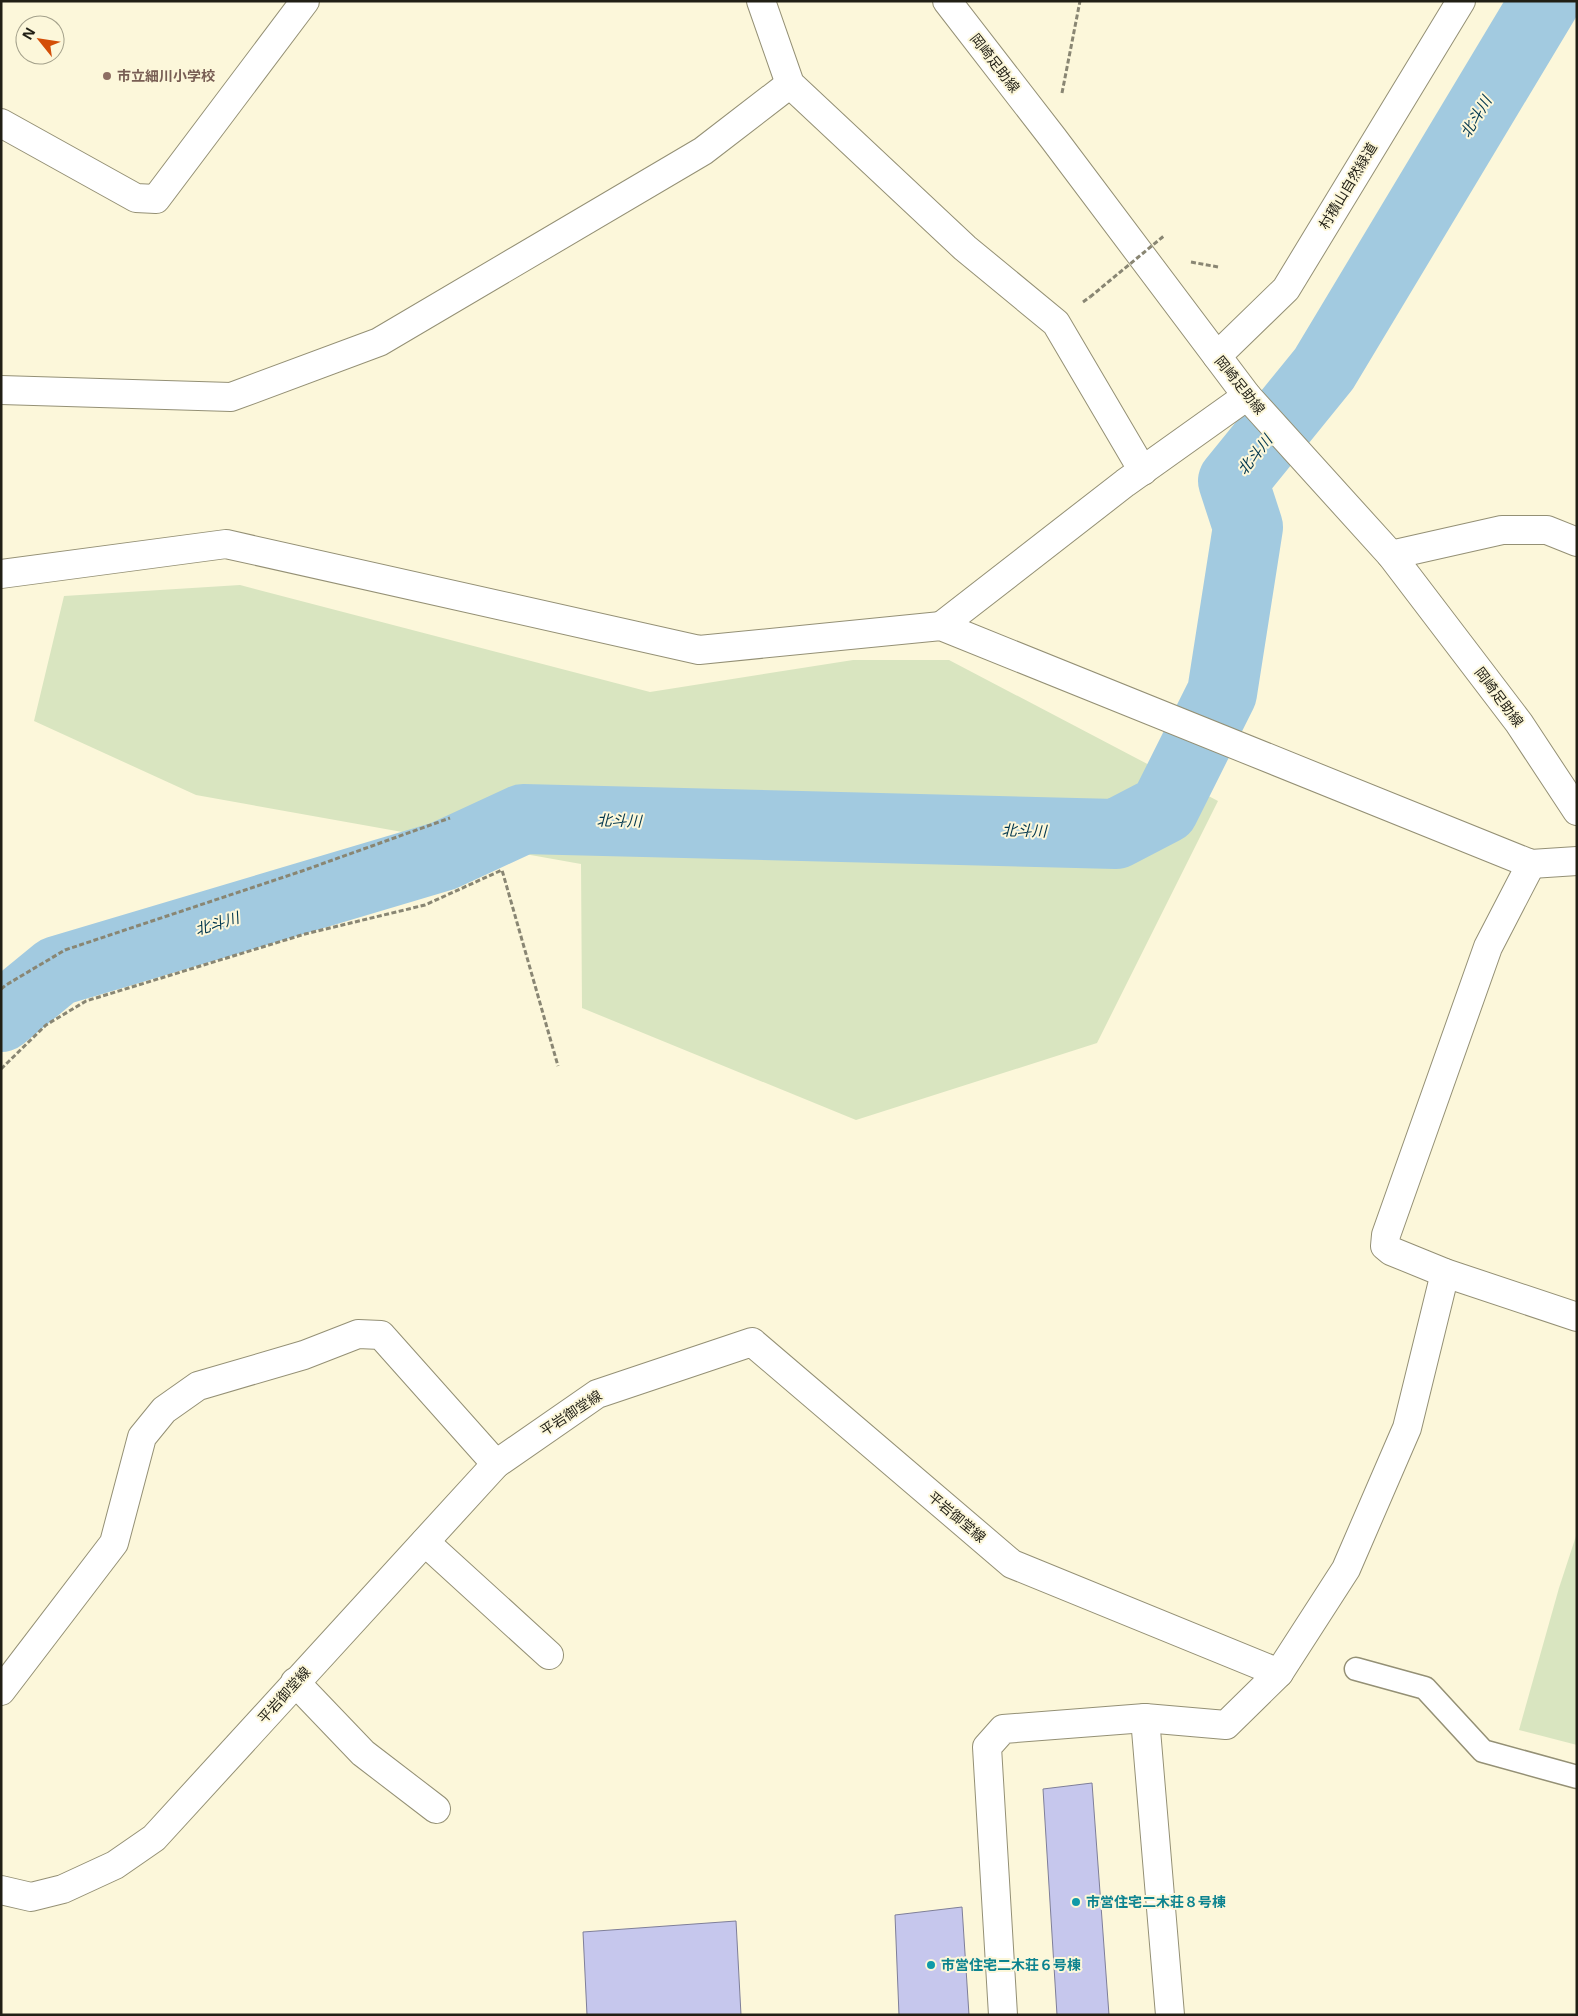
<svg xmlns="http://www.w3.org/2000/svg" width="1578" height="2016" font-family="'Noto Sans','Noto Sans JP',sans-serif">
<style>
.green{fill:#d9e5c0}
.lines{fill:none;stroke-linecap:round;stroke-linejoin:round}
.river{stroke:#a2cae0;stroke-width:70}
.building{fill:#c6c7ed;stroke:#7f7f99}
.lane-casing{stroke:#949075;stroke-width:25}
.street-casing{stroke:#949075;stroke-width:30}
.secondary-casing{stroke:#949075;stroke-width:30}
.primary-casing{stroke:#949075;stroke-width:30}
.path{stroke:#898673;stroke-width:3;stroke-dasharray:5 2.5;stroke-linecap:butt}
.lane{stroke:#fff;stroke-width:22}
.street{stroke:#fff;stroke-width:28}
.secondary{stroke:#fff;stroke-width:28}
.primary{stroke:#fff;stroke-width:28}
.path-bridge{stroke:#898673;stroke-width:3;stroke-dasharray:5 2.5;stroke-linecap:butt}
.education-dot{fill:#8d6e63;stroke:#fcf7da;stroke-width:2}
.culture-dot{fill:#0f9aa8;stroke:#fcf7da;stroke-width:2}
.labels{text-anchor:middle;stroke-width:4;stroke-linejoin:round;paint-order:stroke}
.street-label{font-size:14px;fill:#211f15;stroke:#fcf7da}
.education-label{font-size:14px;font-weight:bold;fill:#785e54;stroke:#fcf7da;text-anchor:start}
.culture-label{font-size:14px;font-weight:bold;fill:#0d838f;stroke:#fcf7da;text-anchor:start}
.water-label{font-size:15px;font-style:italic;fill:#00364d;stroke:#fcf7da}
</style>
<rect width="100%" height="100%" fill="#fcf7da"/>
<!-- green -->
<g class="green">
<path d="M240 585 650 692 853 660H949L1218 801 1097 1043 856 1120 582 1008 581 864 196 795 34 721 64 596Z"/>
<path d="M1577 1533V1745L1519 1730 1559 1588Z"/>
</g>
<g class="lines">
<!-- river -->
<path class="river" d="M1 1017 57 971 443 856 523 819 1116 834 1164 809 1222 693 1248 527 1233 481 1324 369 1545 1"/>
</g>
<!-- building -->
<g class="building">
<path d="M1092 1783 1109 2015H1057L1043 1789Z"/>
<path d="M962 1907 969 2015H899L895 1915Z"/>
<path d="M736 1921 741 2015H587L583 1932Z"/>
</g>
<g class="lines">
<defs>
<path id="lane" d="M1356 1669 1425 1688 1483 1751 1577 1777"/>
<g id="street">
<path d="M761 1 790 84 965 248 1056 323 1143 471"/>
<path d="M1 123 136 198 156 199 305 1"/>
<path d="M1 390 231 397 379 342 703 151 790 84"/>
<path d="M1391 555 1502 530H1547L1577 542"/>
<path d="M1 574 226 544 699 650 941 626 1531 864 1577 861"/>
<path d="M941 626 1125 483 1247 396"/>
<path d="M1531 864 1488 947 1386 1235 1385 1246 1391 1251 1445 1273 1577 1317"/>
<path d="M425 1542 549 1655"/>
<path d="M295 1682 363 1753 436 1809"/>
<path d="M1 1691 114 1543 142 1437 164 1410 198 1386 304 1355 358 1334 381 1335 496 1464"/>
<path d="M1145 1718 1170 2015"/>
<path d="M1 1890 31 1897 63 1889 115 1865 154 1838 496 1464 597 1394 752 1342 1012 1564 1279 1673"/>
<path d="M1003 2015 987 1747 1003 1729 1145 1718 1226 1725 1279 1673 1346 1569 1407 1428 1445 1273"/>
</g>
<path id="secondary" d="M1217 356 1286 289 1461 1"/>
<path id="primary" d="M947 1 1053 138 1247 396 1391 555 1519 723 1577 811"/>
</defs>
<!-- lane casing -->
<use href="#lane" class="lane-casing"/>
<!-- street casing -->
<use href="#street" class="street-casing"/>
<!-- secondary casing -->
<use href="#secondary" class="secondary-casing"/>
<!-- primary casing -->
<use href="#primary" class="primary-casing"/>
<!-- path -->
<g class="path">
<path d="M1062 93 1080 1"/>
<path d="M1191 262 1218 267"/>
<path d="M1083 302 1090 297"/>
<path d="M1 989 6 985 65 950 302 871 450 818"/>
<path d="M1 1069 46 1025 86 1001 305 934 425 905 502 870 558 1066"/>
</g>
<!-- lane -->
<use href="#lane" class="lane"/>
<!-- street -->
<use href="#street" class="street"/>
<!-- secondary -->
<use href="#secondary" class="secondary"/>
<!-- primary -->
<use href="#primary" class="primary"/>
<!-- path-bridge -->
<path class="path-bridge" d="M1090 297 1165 235"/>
</g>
<!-- markers -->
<circle class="education-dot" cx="107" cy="76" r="5"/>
<g class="culture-dot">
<circle cx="1076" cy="1902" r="5"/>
<circle cx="931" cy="1965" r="5"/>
</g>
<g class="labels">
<!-- street labels -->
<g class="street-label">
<text transform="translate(995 63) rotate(52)" y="5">岡崎足助線</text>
<text transform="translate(1348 186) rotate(-59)" y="5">村積山自然緑道</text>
<text transform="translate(1240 385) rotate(51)" y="5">岡崎足助線</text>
<text transform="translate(1499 697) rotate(53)" y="5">岡崎足助線</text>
<text transform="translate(571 1413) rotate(-33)" y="5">平岩御堂線</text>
<text transform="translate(957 1517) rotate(40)" y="5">平岩御堂線</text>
<text transform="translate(284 1695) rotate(-48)" y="5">平岩御堂線</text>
</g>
<!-- education labels -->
<g class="education-label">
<text x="117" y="81">市立細川小学校</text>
</g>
<!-- culture labels -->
<g class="culture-label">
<text x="1086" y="1907">市営住宅二木荘８号棟</text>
<text x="941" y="1970">市営住宅二木荘６号棟</text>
</g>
<!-- water labels -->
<g class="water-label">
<text transform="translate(1476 117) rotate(-59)" y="5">北斗川</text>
<text transform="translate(1255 455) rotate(-51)" y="5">北斗川</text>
<text transform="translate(619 821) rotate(1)" y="5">北斗川</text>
<text transform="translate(1024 831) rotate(1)" y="5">北斗川</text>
<text transform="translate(217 924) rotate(-17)" y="5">北斗川</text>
</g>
</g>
<!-- border -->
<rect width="1578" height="2016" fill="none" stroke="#211f15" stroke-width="5"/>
<!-- north arrow -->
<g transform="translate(40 40) rotate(300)"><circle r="24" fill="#fcf7da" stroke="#a4a18b"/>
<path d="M0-4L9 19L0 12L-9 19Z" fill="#d34e07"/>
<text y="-8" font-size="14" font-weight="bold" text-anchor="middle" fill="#211f15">N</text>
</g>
</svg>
